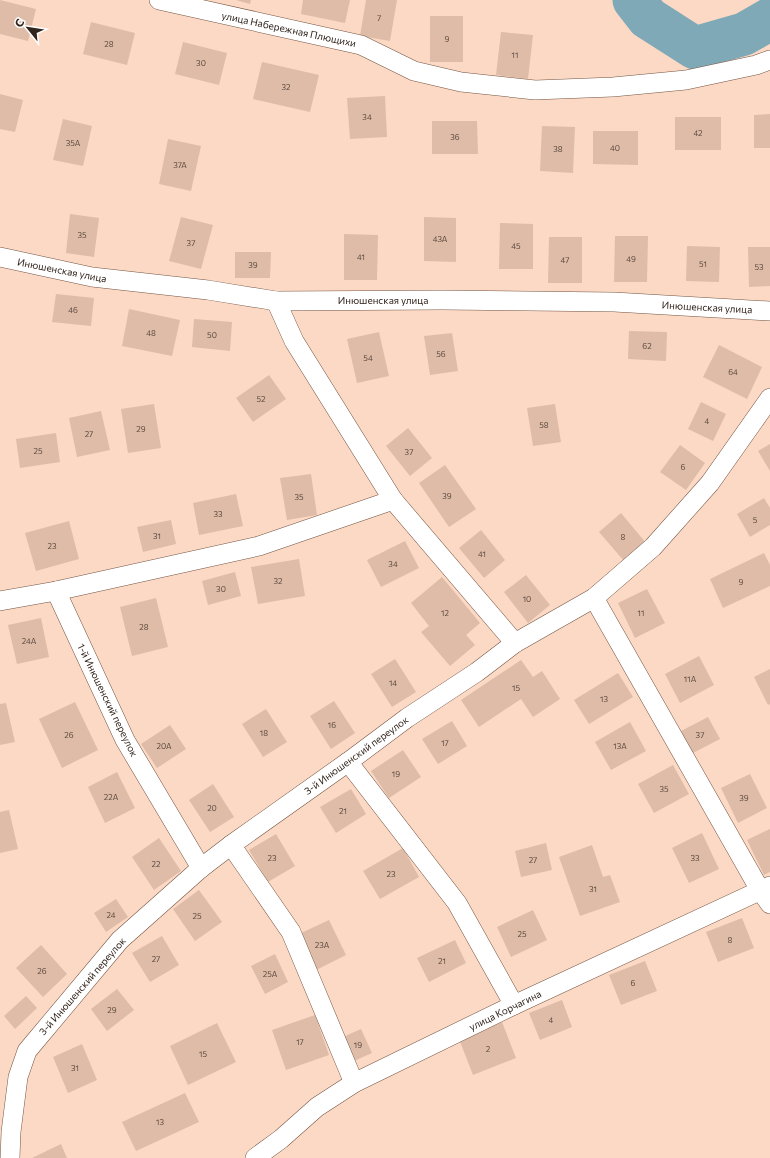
<svg xmlns="http://www.w3.org/2000/svg" width="770" height="1158" font-family="Commissioner,sans-serif">
<style>
.lines{fill:none;stroke-linecap:round;stroke-linejoin:round}
.river{stroke:#80a9b7;stroke-width:43}
.building{fill:#dfbca8}
.minor-casing{stroke:#735543;stroke-width:20}
.minor{stroke:#fff;stroke-width:19}
.labels{text-anchor:middle;stroke-width:3;stroke-linejoin:round;paint-order:stroke}
.number-label{font-size:8px;fill:#5c4a3f}
.street-label{font-size:10px;fill:#31241c;stroke:#fff}
</style>
<rect width="100%" height="100%" fill="#fcd9c4"/>
<g class="lines">
<!-- river -->
<path class="river" d="M634 0 648 18 695 48 744 34 770 19"/>
</g>
<!-- building -->
<g class="building">
<path d="M0 0 36 9 28 41 0 34Z"/>
<path d="M236 0H251L250 4Z"/>
<path d="M303 0H350L345 23 301 14Z"/>
<path d="M366 0H397L390 41 360 36Z"/>
<rect x="430" y="16" width="33" height="46"/>
<path d="M91 22 135 33 127 65 83 54Z"/>
<path d="M501 32 533 35 528 79 496 75Z"/>
<path d="M183 42 227 53 219 85 175 74Z"/>
<path d="M262 62 319 75 310 112 253 99Z"/>
<path d="M0 94 23 100 15 132 0 129Z"/>
<path d="M385 96 387 137 350 139 347 98Z"/>
<path d="M770 114V148H754V115Z"/>
<rect x="675" y="117" width="46" height="33"/>
<path d="M63 119 92 126 83 166 53 160Z"/>
<path d="M432 121H477L478 154H432Z"/>
<path d="M542 126 575 127 573 173 540 171Z"/>
<path d="M593 131H638V165L593 164Z"/>
<path d="M168 139 201 146 191 191 159 184Z"/>
<path d="M70 214 99 218 94 257 66 253Z"/>
<path d="M181 217 213 225 201 269 169 261Z"/>
<path d="M424 217 456 218V262L424 261Z"/>
<path d="M500 223 533 224V269H499Z"/>
<path d="M344 234 378 235 377 280H344Z"/>
<path d="M615 236H648L647 282H614Z"/>
<path d="M549 237H582V283H548Z"/>
<path d="M687 246 720 247 719 282 686 281Z"/>
<path d="M748 247H770V286L749 287Z"/>
<path d="M235 252H271L270 278H235Z"/>
<path d="M56 294 94 298 91 326 52 322Z"/>
<path d="M129 309 180 320 172 356 122 346Z"/>
<path d="M194 319 232 322 230 351 192 347Z"/>
<path d="M629 331 667 332 666 361 628 359Z"/>
<path d="M379 332 389 376 357 383 347 339Z"/>
<path d="M452 333 458 371 430 375 424 336Z"/>
<path d="M719 345 762 367 747 399 703 377Z"/>
<path d="M269 375 286 399 253 422 236 398Z"/>
<path d="M701 402 726 414 713 441 688 429Z"/>
<path d="M154 404 161 448 128 453 121 409Z"/>
<path d="M555 404 561 442 533 446 527 408Z"/>
<path d="M101 411 110 450 77 457 69 418Z"/>
<path d="M408 428 432 458 410 476 386 446Z"/>
<path d="M56 433 60 462 20 468 16 439Z"/>
<path d="M770 444V471L758 451Z"/>
<path d="M680 445 705 463 686 490 660 472Z"/>
<path d="M445 465 476 509 449 527 419 483Z"/>
<path d="M311 474 317 515 287 520 280 478Z"/>
<path d="M236 494 243 526 199 535 193 503Z"/>
<path d="M764 498 770 508V525L750 537 737 514Z"/>
<path d="M621 513 646 543 624 561 599 532Z"/>
<path d="M171 520 176 544 143 552 137 527Z"/>
<path d="M69 521 79 559 36 571 25 533Z"/>
<path d="M481 530 505 560 484 578 459 548Z"/>
<path d="M405 541 419 568 381 587 367 560Z"/>
<path d="M764 553 770 565V586L723 608 710 579Z"/>
<path d="M299 559 305 596 258 604 251 567Z"/>
<path d="M235 572 241 596 208 605 202 581Z"/>
<path d="M526 575 550 605 528 623 504 592Z"/>
<path d="M442 577 480 623 466 635 475 645 450 666 421 632 429 626 411 603Z"/>
<path d="M647 589 665 623 635 638 618 603Z"/>
<path d="M156 598 168 647 132 656 120 607Z"/>
<path d="M41 618 49 657 17 664 8 625Z"/>
<path d="M699 656 714 685 680 703 665 674Z"/>
<path d="M395 659 416 692 392 707 371 674Z"/>
<path d="M521 660 533 677 542 671 560 699 533 717 521 699 479 727 461 700Z"/>
<path d="M770 669V704L768 705 754 677Z"/>
<path d="M618 673 633 697 589 724 574 700Z"/>
<path d="M334 701 355 733 331 749 310 716Z"/>
<path d="M75 702 98 750 62 768 39 719Z"/>
<path d="M6 703 15 742 0 745V704Z"/>
<path d="M266 709 287 742 263 757 242 724Z"/>
<path d="M708 717 720 739 693 753 681 731Z"/>
<path d="M452 721 467 746 438 764 422 739Z"/>
<path d="M630 722 646 751 611 770 595 742Z"/>
<path d="M170 725 186 749 157 768 141 744Z"/>
<path d="M403 750 421 777 389 798 371 771Z"/>
<path d="M673 765 689 794 654 813 638 784Z"/>
<path d="M117 772 135 808 105 823 88 787Z"/>
<path d="M750 774 767 808 738 823 721 788Z"/>
<path d="M213 784 234 817 210 832 189 800Z"/>
<path d="M351 789 366 814 336 833 320 807Z"/>
<path d="M9 810 18 849 0 853V812Z"/>
<path d="M770 829V872L764 875 747 840Z"/>
<path d="M702 833 719 869 689 883 672 848Z"/>
<path d="M276 834 295 866 268 882 249 850Z"/>
<path d="M159 838 181 871 154 890 132 857Z"/>
<path d="M546 843 552 870 521 877 515 851Z"/>
<path d="M592 845 603 877 610 875 620 902 580 916 559 857Z"/>
<path d="M403 848 419 877 380 899 363 871Z"/>
<path d="M199 890 222 922 195 941 173 909Z"/>
<path d="M116 899 128 917 106 932 94 913Z"/>
<path d="M533 910 547 940 511 957 497 927Z"/>
<path d="M742 918 754 948 718 962 706 932Z"/>
<path d="M329 920 346 955 316 970 299 934Z"/>
<path d="M162 936 179 965 150 982 132 953Z"/>
<path d="M455 940 466 963 429 982 417 958Z"/>
<path d="M41 945 67 974 43 997 16 968Z"/>
<path d="M275 954 288 982 265 994 251 966Z"/>
<path d="M645 961 657 991 621 1005 609 975Z"/>
<path d="M117 989 134 1010 107 1031 91 1009Z"/>
<path d="M26 996 37 1008 15 1029 4 1016Z"/>
<path d="M562 1000 572 1027 540 1040 529 1013Z"/>
<path d="M315 1015 329 1055 286 1070 272 1030Z"/>
<path d="M502 1022 516 1058 473 1075 459 1039Z"/>
<path d="M217 1023 236 1062 188 1085 170 1046Z"/>
<path d="M361 1029 372 1053 354 1061 343 1037Z"/>
<path d="M82 1044 97 1080 68 1093 53 1057Z"/>
<path d="M185 1093 199 1122 136 1151 122 1122Z"/>
<path d="M61 1144 67 1158H32Z"/>
</g>
<g class="lines">
<defs>
<g id="minor">
<path d="M159 0 361 45 414 71 461 82 535 90 613 87 686 80 756 65 770 60"/>
<path d="M0 257 92 277 208 290 276 301 442 300 614 302 770 311"/>
<path d="M393 500 515 643"/>
<path d="M56 591 125 740 201 868"/>
<path d="M594 598 760 890 770 904"/>
<path d="M0 601 56 591 259 546 393 500 294 341 276 301"/>
<path d="M348 762 457 903 514 1005"/>
<path d="M231 845 291 932 354 1083"/>
<path d="M10 1158 11 1132 18 1077 27 1051 120 940 201 868 231 845 348 762 407 718 477 672 515 643 594 598 653 547 710 483 770 398"/>
<path d="M255 1158 281 1139 317 1107 354 1083 514 1005 770 886"/>
</g>
</defs>
<!-- minor casing -->
<use href="#minor" class="minor-casing"/>
<!-- minor -->
<use href="#minor" class="minor"/>
</g>
<g class="labels">
<!-- number labels -->
<g class="number-label">
<text x="379" y="21">7</text>
<text x="447" y="42">9</text>
<text x="109" y="47">28</text>
<text x="515" y="58">11</text>
<text x="201" y="66">30</text>
<text x="286" y="90">32</text>
<text x="367" y="120">34</text>
<text x="698" y="136">42</text>
<text x="455" y="140">36</text>
<text x="73" y="146">35А</text>
<text x="615" y="151">40</text>
<text x="558" y="152">38</text>
<text x="180" y="168">37А</text>
<text x="82" y="238">35</text>
<text x="440" y="242">43А</text>
<text x="191" y="246">37</text>
<text x="516" y="249">45</text>
<text x="361" y="260">41</text>
<text x="631" y="262">49</text>
<text x="565" y="263">47</text>
<text x="703" y="267">51</text>
<text x="253" y="268">39</text>
<text x="759" y="270">53</text>
<text x="73" y="313">46</text>
<text x="151" y="336">48</text>
<text x="212" y="338">50</text>
<text x="647" y="349">62</text>
<text x="441" y="357">56</text>
<text x="368" y="361">54</text>
<text x="733" y="375">64</text>
<text x="261" y="402">52</text>
<text x="707" y="424">4</text>
<text x="544" y="428">58</text>
<text x="141" y="432">29</text>
<text x="89" y="437">27</text>
<text x="38" y="454">25</text>
<text x="409" y="455">37</text>
<text x="683" y="470">6</text>
<text x="447" y="499">39</text>
<text x="299" y="500">35</text>
<text x="218" y="517">33</text>
<text x="755" y="523">5</text>
<text x="157" y="539">31</text>
<text x="623" y="540">8</text>
<text x="52" y="549">23</text>
<text x="482" y="557">41</text>
<text x="393" y="567">34</text>
<text x="278" y="584">32</text>
<text x="741" y="585">9</text>
<text x="221" y="592">30</text>
<text x="527" y="602">10</text>
<text x="445" y="616">12</text>
<text x="641" y="616">11</text>
<text x="144" y="630">28</text>
<text x="29" y="644">24А</text>
<text x="690" y="682">11А</text>
<text x="393" y="686">14</text>
<text x="516" y="691">15</text>
<text x="604" y="702">13</text>
<text x="332" y="728">16</text>
<text x="264" y="736">18</text>
<text x="69" y="738">26</text>
<text x="700" y="738">37</text>
<text x="445" y="746">17</text>
<text x="164" y="749">20А</text>
<text x="620" y="749">13А</text>
<text x="396" y="777">19</text>
<text x="664" y="792">35</text>
<text x="111" y="800">22А</text>
<text x="744" y="801">39</text>
<text x="212" y="811">20</text>
<text x="343" y="814">21</text>
<text x="272" y="861">23</text>
<text x="695" y="861">33</text>
<text x="533" y="863">27</text>
<text x="156" y="867">22</text>
<text x="391" y="877">23</text>
<text x="593" y="892">31</text>
<text x="111" y="918">24</text>
<text x="197" y="919">25</text>
<text x="522" y="937">25</text>
<text x="730" y="943">8</text>
<text x="322" y="948">23А</text>
<text x="156" y="962">27</text>
<text x="442" y="964">21</text>
<text x="42" y="974">26</text>
<text x="270" y="977">25А</text>
<text x="633" y="986">6</text>
<text x="112" y="1013">29</text>
<text x="551" y="1023">4</text>
<text x="300" y="1045">17</text>
<text x="358" y="1048">19</text>
<text x="488" y="1052">2</text>
<text x="203" y="1057">15</text>
<text x="75" y="1071">31</text>
<text x="160" y="1125">13</text>
</g>
<!-- street labels -->
<g class="street-label">
<text transform="translate(289 29) rotate(12)" y="4">улица Набережная Плющихи</text>
<text transform="translate(62 270) rotate(11)" y="4">Инюшенская улица</text>
<text x="383" y="304">Инюшенская улица</text>
<text transform="translate(707 307) rotate(3)" y="4">Инюшенская улица</text>
<text transform="translate(108 700) rotate(64)" y="4">1-й Инюшенский переулок</text>
<text transform="translate(356 755) rotate(-36)" y="4">3-й Инюшенский переулок</text>
<text transform="translate(82 986) rotate(-49)" y="4">3-й Инюшенский переулок</text>
<text transform="translate(505 1010) rotate(-26)" y="4">улица Корчагина</text>
</g>
</g>
<!-- north arrow -->
<g transform="translate(28 28) rotate(300)" stroke="#ffffff" stroke-width="3" paint-order="stroke">
<path d="M0-3L7 15L0 10L-7 15Z" fill="#31241c"/>
<text y="-6" font-size="11" font-weight="bold" text-anchor="middle" fill="#31241c">С</text>
</g>
</svg>
